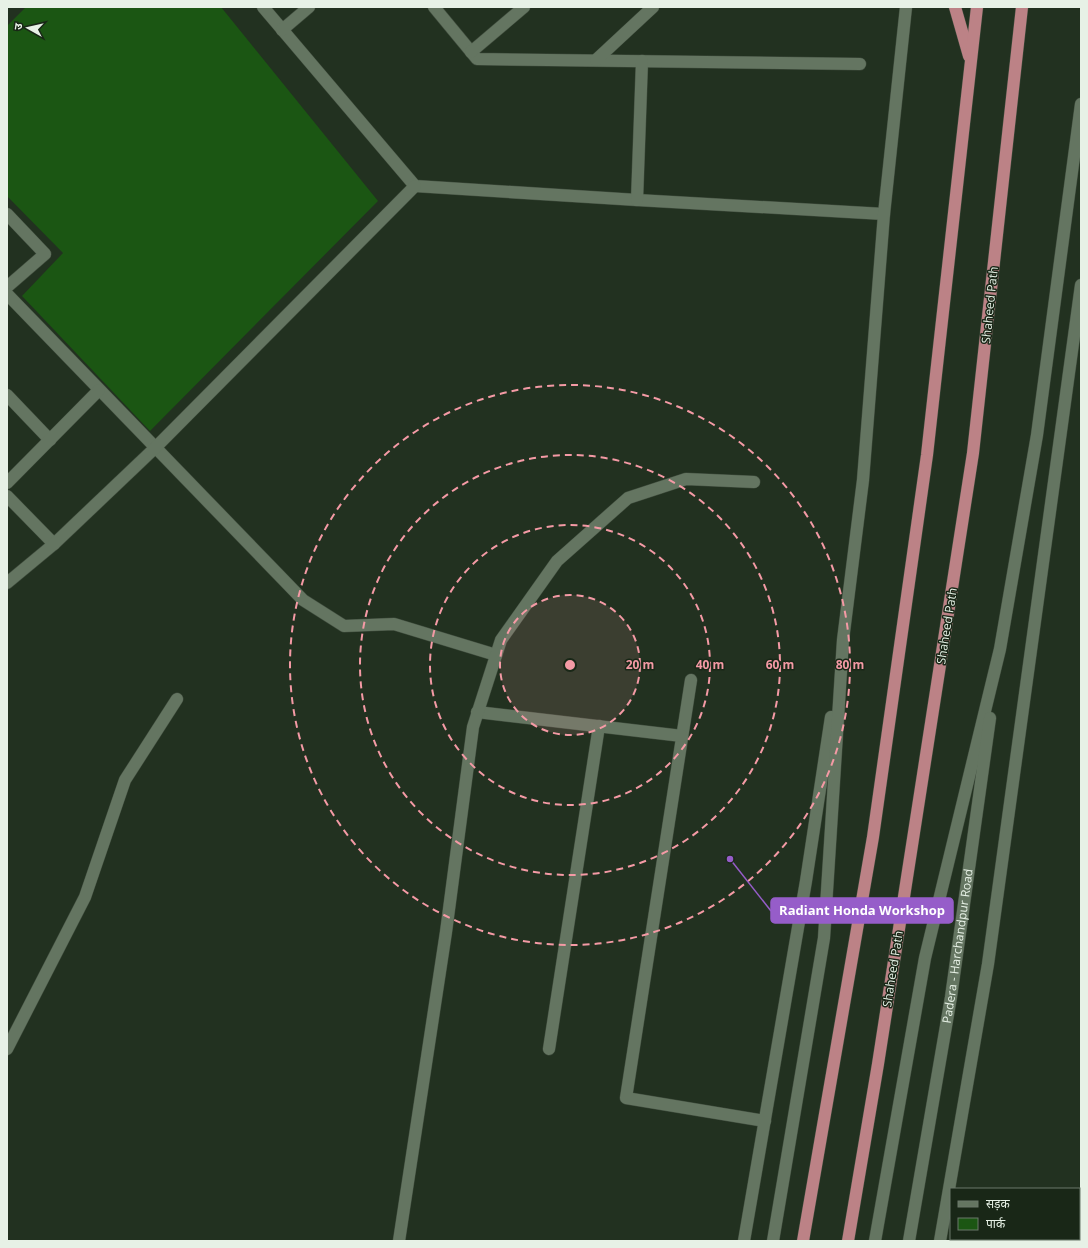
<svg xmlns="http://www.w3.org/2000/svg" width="1088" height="1248" font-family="'Open Sans','Noto Sans Devanagari',sans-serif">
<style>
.green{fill:#1b5613}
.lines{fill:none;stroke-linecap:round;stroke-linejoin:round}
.minor-casing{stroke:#404d3e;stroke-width:13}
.tertiary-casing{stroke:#404d3e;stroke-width:13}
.trunk-casing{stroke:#404d3e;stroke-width:13}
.minor{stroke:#647561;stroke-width:12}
.tertiary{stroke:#647561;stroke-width:12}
.trunk{stroke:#bc8286;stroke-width:12}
.ring{fill:none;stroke:#f49aa5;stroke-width:2;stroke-dasharray:7 5}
.labels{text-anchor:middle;stroke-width:3;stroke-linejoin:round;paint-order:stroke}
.street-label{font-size:12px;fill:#e7f1e6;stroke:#192717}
.centre{fill:#f49aa5;stroke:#192717;stroke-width:2}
.ring-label{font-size:12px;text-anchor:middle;font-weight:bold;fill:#f49aa5;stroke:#192717;stroke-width:3;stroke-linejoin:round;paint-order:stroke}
.leader{fill:none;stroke:#965dc9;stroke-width:1.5}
.callout-dot{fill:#965dc9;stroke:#192717;stroke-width:1.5}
.callout{fill:#965dc9;stroke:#965dc9;stroke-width:1.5}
.callout-label{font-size:13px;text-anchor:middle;font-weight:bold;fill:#fff}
</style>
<rect width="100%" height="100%" fill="#223120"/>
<!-- green -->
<path class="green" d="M26 7H221L378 201 150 431 22 296 63 253 7 196V26Z"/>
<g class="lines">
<defs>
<g id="minor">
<path d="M263 7 415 186 637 200 884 214"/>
<path d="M434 7 477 59 860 64"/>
<path d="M282 30 309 7"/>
<path d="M471 52 524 7"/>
<path d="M596 60 653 7"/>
<path d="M637 200 642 61"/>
<path d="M7 214 45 254 7 287"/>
<path d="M7 294 303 600 344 626 394 624 496 655"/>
<path d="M7 395 50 440"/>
<path d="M7 483 99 390"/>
<path d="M7 496 54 544"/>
<path d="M7 583 54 544 156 447 415 186"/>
<path d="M691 680 626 1098 765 1121"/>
<path d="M477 712 682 736"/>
<path d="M7 1049 85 897 125 780 177 699"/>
<path d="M549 1049 599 726"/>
<path d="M399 1241 446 932 473 727 501 640 557 561 628 498 686 479 754 482"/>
</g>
<g id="tertiary">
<path d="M744 1241 806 881 831 717"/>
<path d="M773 1241 824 938 843 640 863 480 884 214 906 7"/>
<path d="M875 1241 925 958 1000 649 1037 435 1081 104"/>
<path id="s1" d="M909 1241 951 997 990 718"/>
<path d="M940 1241 988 964 1081 285"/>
</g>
<g id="trunk">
<path d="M955 7 969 56"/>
<path d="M803 1241 873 837 927 455 977 7"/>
<path d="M848 1241 878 1064 973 453 1022 7"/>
</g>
</defs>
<!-- minor casing -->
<use href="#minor" class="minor-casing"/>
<!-- tertiary casing -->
<use href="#tertiary" class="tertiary-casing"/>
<!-- trunk casing -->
<use href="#trunk" class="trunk-casing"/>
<!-- minor -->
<use href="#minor" class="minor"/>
<!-- tertiary -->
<use href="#tertiary" class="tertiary"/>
<!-- trunk -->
<use href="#trunk" class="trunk"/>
</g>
<!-- distance rings -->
<circle cx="570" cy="665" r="70" fill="#f49aa5" fill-opacity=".12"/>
<g class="ring">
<circle cx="570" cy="665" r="70"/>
<circle cx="570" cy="665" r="140"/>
<circle cx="570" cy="665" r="210"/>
<circle cx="570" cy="665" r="280"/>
</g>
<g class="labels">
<!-- street labels -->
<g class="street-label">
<text transform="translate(990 305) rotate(-84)" y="4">Shaheed Path</text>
<text transform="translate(947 626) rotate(-81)" y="4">Shaheed Path</text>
<text dy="4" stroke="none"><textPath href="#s1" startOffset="299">Padera - Harchandpur Road</textPath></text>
<text transform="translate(893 969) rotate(-81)" y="4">Shaheed Path</text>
</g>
</g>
<circle cx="570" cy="665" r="6" class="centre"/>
<g class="ring-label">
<text x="640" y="669">20 m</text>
<text x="710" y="669">40 m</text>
<text x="780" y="669">60 m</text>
<text x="850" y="669">80 m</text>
</g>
<!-- callouts -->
<path class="leader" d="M730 859L771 911"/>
<circle class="callout-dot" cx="730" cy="859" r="4"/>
<rect class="callout" x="771" y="898" width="182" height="25" rx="4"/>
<g class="callout-label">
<text x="862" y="915">Radiant Honda Workshop</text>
</g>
<!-- border -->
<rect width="1088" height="1248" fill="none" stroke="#e7f1e6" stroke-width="16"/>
<!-- legend -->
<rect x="950" y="1188" width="130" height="52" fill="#192717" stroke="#6b786a"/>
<rect x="958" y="1201" width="20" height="6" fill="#647561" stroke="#6b786a"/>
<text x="986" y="1208" font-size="12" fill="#e7f1e6">सड़क</text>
<rect x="958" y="1218" width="20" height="12" fill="#1b5613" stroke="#6b786a"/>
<text x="986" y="1228" font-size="12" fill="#e7f1e6">पार्क</text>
<!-- north arrow -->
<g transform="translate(28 28) rotate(278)" stroke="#192717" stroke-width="3" paint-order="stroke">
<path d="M0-3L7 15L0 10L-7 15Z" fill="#e7f1e6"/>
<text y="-6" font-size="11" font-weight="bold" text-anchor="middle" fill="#e7f1e6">उ</text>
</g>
</svg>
